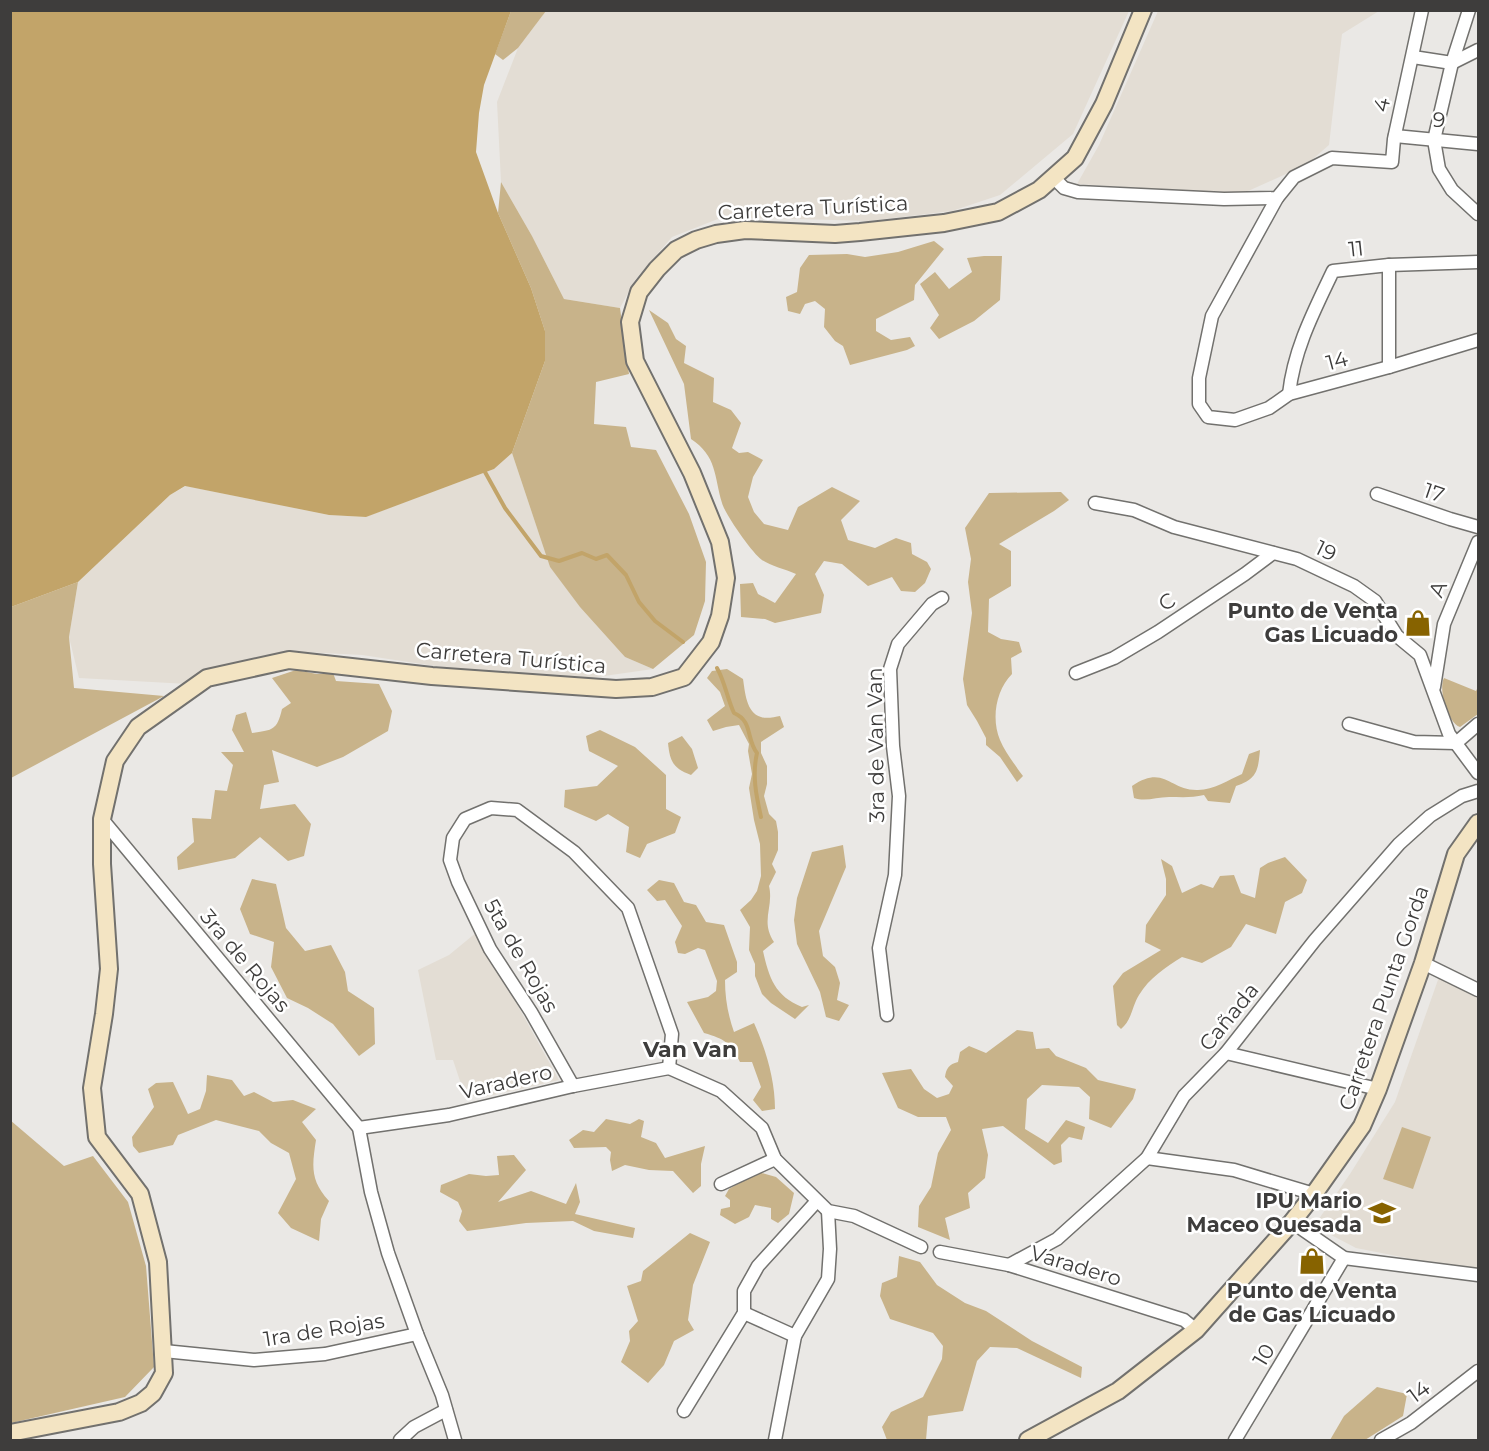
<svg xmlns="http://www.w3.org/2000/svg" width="1489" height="1451" font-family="Montserrat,sans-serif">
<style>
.built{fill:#e3ddd4}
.green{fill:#c8b38a}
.water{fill:#c2a469}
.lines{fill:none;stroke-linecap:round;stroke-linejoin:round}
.stream{stroke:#c2a469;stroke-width:4}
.minor-casing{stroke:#72716e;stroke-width:15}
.secondary-casing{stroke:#72716e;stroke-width:20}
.minor{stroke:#fff;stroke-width:12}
.secondary{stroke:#f3e4c3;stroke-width:16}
.labels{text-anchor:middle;stroke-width:5;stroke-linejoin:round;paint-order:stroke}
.street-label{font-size:21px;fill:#3e3d3c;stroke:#fff}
.poi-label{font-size:21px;font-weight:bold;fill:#3e3d3c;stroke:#fff;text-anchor:end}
.neighbourhood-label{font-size:22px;font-weight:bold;fill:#3e3d3c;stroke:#fff}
</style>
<rect width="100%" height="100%" fill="#eae8e5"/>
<!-- built -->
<g class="built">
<path d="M546 11H1129L1073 134 1000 195 952 211 868 221 723 217 672 237 635 280 620 308 564 299 532 236 501 182 497 102 518 48Z"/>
<path d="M1158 11H1379L1342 34 1329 145 1306 165 1246 192H1206L1077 184 1099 145Z"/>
<path d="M512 453 550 567 625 657 653 669 590 678 495 675 362 655 285 651 205 669 188 684 79 678 69 637 78 582 170 495 186 486 329 515 365 517 494 469Z"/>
<path d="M477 932 559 1080 489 1096H471L460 1081 453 1060H436L418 970 449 955Z"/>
<path d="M1439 977 1478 997V1272L1356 1248 1314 1226 1350 1174 1395 1102Z"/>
</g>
<!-- green -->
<g class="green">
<path d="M511 11H546L518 48 503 60 495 54Z"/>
<path d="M501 182 532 236 564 299 620 308 629 374 596 382 594 424 626 427 631 447 656 450 689 514 706 562 705 601 694 635 653 669 625 657 580 607 550 567 512 453 545 361V331L531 288 498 213Z"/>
<path d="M934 241 944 249 915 285 914 300 876 319V331L891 340 910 337 915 346 907 350 850 365 843 346 835 341 824 327 825 309 815 301 805 304 800 314 788 311 786 297 797 292 800 268 809 255 847 254 865 257 898 252Z"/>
<path d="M984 256H1002L1000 300 974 321 939 339 930 328 939 315 920 284 935 272 949 289 972 272 967 258Z"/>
<path d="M649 310 668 323 676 339 686 346 684 363 714 378 713 402 731 410 741 423 732 448 739 453 748 452 763 460 753 477 748 497 754 512 764 524 788 530 798 507 832 487 860 501 841 520 848 540 875 548 896 538 911 543 912 554 927 562 931 569 925 583 915 592 901 591 892 577 868 586 842 564 824 561 815 574 824 595 821 613 775 623 765 619 741 617 740 584 753 583 758 594 775 603 796 574C785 569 771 566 762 560 752 553 725 514 722 503 714 476 717 456 691 439L684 384Z"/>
<path d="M1061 492 1069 500 1054 511 999 544 1011 551V586L989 599 988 632 1001 639 1019 642 1022 652 1011 658 1012 674C996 690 991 719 1000 740 1005 752 1015 765 1023 776L1017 782 1000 757 986 745V738L977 721 967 705 963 679 972 613 968 582 971 559 965 528 989 493Z"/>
<path d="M78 582 69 637 74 688 164 696 11 778V607Z"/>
<path d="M727 669 743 679C745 691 746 713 761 717 766 719 775 717 780 716L784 727 761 742V753L767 766V784L764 796 769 814 776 821 778 832V850L772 864 776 872 769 886C774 907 760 921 774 942L763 951C769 978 775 996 802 1007L809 1005 795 1019 771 1003 762 994 755 976V964L749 950 750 927 740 910 751 900 757 891 761 876 760 844 754 820 749 788 752 774 748 751 749 744 739 725 726 727 713 731 707 720 725 706 720 692 707 678 712 671Z"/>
<path d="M296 670 317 674 333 673 336 681 379 684 392 711 388 731 343 757 317 767 272 750 279 782 264 785 260 809 295 804 311 824 304 856 288 861 260 837 235 858 178 870 177 857 194 842 192 818 211 819 215 790 227 791 233 765 221 752H244L232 730 236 715 246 712 252 733C272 730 277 731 282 709L291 703 272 678Z"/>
<path d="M1444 678 1476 691 1478 687V714L1460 727C1448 723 1438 689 1444 678Z"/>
<path d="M600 730 635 747 666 775V809L681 817 675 833 647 844 640 858 626 852 629 827 608 814 596 821 564 807 565 790 597 786 618 766 589 751 586 736Z"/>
<path d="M682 736 692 749 698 768 691 775C673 768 670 762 668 743Z"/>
<path d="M1260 750C1258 771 1257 779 1236 786L1230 803 1208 801 1204 795C1192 798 1181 797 1169 797 1156 797 1146 802 1134 798L1132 786C1165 764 1169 791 1198 790 1214 790 1228 780 1242 774L1249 754Z"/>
<path d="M843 845 846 867 819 931 823 956 835 967 840 983 837 1000 849 1005 839 1021 826 1017 820 992 797 944 794 920 797 898 812 852Z"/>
<path d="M1285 857 1307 880 1302 893 1285 902 1276 934 1246 924 1231 947 1202 963 1182 957C1166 967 1149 978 1139 995 1132 1006 1132 1020 1121 1029L1117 1025 1113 986 1123 973 1161 950 1145 942 1146 925 1166 895V879L1161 859 1172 866 1182 893 1201 884 1213 888 1220 876 1234 875 1241 893 1255 898 1260 868 1268 863Z"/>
<path d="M252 879 276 884 286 928 305 951 331 945 345 972 348 991 374 1008 375 1044 359 1056 333 1024 308 1008 287 998 271 967 274 942 250 934 240 909Z"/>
<path d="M659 880 674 883 684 902 696 905 706 922 724 925 737 962V972L725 980C725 998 728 1015 734 1032L754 1023C766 1050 775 1080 775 1109L762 1111 753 1100 761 1087 752 1062H740C731 1043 725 1039 704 1033L687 1002 708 997 716 991 717 981 705 950 698 948 685 954 678 953 675 942 682 926 665 900 657 901 647 890Z"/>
<path d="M1017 1030 1033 1032 1036 1049 1049 1048 1056 1056 1086 1068 1098 1080 1136 1089 1133 1099 1111 1128 1089 1119 1090 1097 1079 1087 1042 1085 1027 1099 1025 1129 1048 1143 1066 1120 1085 1127 1082 1140 1069 1137 1061 1145 1062 1162 1054 1165 1003 1126 982 1129 988 1155 985 1178 968 1193 970 1208 945 1218 950 1240 918 1227 919 1206 931 1187 938 1153 951 1130 946 1117H918L898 1108 882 1073 911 1069 924 1089 937 1098 949 1094 953 1086 945 1077C946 1069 949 1064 958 1062L960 1052 969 1046 986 1053Z"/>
<path d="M207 1075 232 1080 244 1096 254 1092 273 1102 293 1100 316 1109 302 1122 316 1140C312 1166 310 1180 329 1201L321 1219 319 1241 291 1228 278 1213 296 1179 289 1153 271 1143 259 1131 216 1120 178 1135 173 1145 139 1153 133 1146 132 1137 154 1107 148 1089 156 1083 173 1082 188 1114 200 1109 206 1091Z"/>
<path d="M606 1119 630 1124 639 1119 644 1121 641 1137 656 1143 665 1158 705 1146 701 1164V1186L693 1193 673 1171 649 1170 625 1165 612 1171 610 1160 611 1152 606 1147 574 1148 569 1140 583 1130 594 1132Z"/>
<path d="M10 1120 64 1166 93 1156 128 1202 146 1266 154 1367 125 1397 11 1423Z"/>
<path d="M1402 1127 1431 1137 1413 1189 1383 1179Z"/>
<path d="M514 1155 526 1170 498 1202 531 1191 566 1204 576 1183 580 1202 575 1214 635 1228 633 1238 594 1231 573 1221 526 1223 467 1231 459 1221 462 1211 458 1202 440 1192 441 1185 469 1174 486 1176 499 1175 497 1156Z"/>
<path d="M758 1172 776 1177 794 1193 789 1214 778 1223 771 1219V1208L755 1205 749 1217 735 1224 720 1215 721 1209 730 1207V1200L725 1196 729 1189Z"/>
<path d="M690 1233 710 1242 693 1285 688 1320 694 1330 674 1341 664 1365 648 1383 621 1362 630 1341 629 1331 638 1321 627 1286 641 1281 643 1271Z"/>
<path d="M899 1256 920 1262 937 1285 965 1303 986 1311 1032 1341 1082 1367 1081 1378 1017 1348 990 1347 977 1361 963 1411 928 1416 926 1440H887L882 1427 891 1412 923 1397 942 1359 943 1346 933 1333 890 1319 880 1296 882 1283 897 1277Z"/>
<path d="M1377 1387 1407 1394 1403 1416 1365 1440H1330L1344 1416Z"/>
</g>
<!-- water -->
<path class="water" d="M11 10 511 11 484 85 479 113 476 152 498 213 531 288 545 331V361L512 453 494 469 366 517 329 515 185 486 170 495 78 582 11 607Z"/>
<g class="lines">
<!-- stream -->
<g class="stream">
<path d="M485 472 505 508 541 556 559 561 582 553 596 559 607 555 626 575 639 602 655 621 683 642"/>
<path d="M717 668C725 682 727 698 734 713 753 721 746 739 757 753 752 775 756 795 761 817"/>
</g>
<defs>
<g id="minor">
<path d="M1469 10 1452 63 1434 140 1439 169 1452 190 1478 214"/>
<path d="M1413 57 1452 63 1478 50"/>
<path d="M1395 136 1478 144"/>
<path d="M1053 177 1064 188 1078 192 1224 199 1277 198 1294 177 1332 158 1392 162 1394 139 1422 10"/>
<path d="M1277 198 1212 316 1199 378V404L1208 417 1235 420 1269 408 1289 394 1389 367 1478 340"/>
<path d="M1389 265V367"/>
<path d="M1289 394C1294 349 1314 311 1333 271L1389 265 1478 262"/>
<path d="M1377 494 1450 519 1478 527"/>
<path d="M1095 503 1134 510 1174 527 1297 559 1354 586 1375 601 1397 636 1420 655 1449 734 1478 773"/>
<path d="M1076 673 1114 658 1158 632 1245 574 1273 553"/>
<path d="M1434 687 1444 624 1478 542"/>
<path d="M1349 724 1414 742 1456 743 1478 724"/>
<path d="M102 819 359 1128 371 1192 388 1253 417 1334 442 1395 455 1440"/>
<path d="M1423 963 1478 990"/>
<path d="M887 1015 879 948 895 875 899 796 893 746 890 669 898 644 932 604 942 598"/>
<path d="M1226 1053 1378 1089"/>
<path d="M573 1086 531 1012 490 949 458 882 450 860 453 838 465 819 491 808 517 810 574 852 628 908 672 1034 669 1068"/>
<path d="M359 1128 449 1115 573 1086 669 1068 721 1091 762 1128 775 1159 828 1211 854 1216 921 1247"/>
<path d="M1147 1158 1234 1170 1314 1194"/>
<path d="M721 1184 775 1159"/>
<path d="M1292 1222 1344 1258 1478 1275"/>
<path d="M940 1252 1009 1265 1184 1320 1196 1330"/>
<path d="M1009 1265 1057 1239 1147 1158 1184 1096 1226 1053 1315 940 1399 844 1430 816 1462 796 1478 791"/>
<path d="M744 1313 795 1336"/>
<path d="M164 1351 254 1360 325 1354 417 1334"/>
<path d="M684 1411 744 1313V1291L758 1266 816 1202"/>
<path d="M400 1440 414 1427 446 1410"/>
<path d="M775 1440 795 1336 828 1279 830 1249 828 1211"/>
<path d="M1235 1440 1344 1258"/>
<path d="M1381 1440 1411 1423 1478 1371"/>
</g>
<g id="secondary">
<path d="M10 1433 119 1412 141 1403 153 1393 164 1373 158 1262 140 1194 97 1137 92 1088 104 1014 109 969 102 864V819L115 761 138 727 207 678 289 660 432 676 616 689 652 687 684 677 711 642 720 616 726 578 720 542 692 473 635 361 630 322 639 292 657 269 676 250 696 240 716 234 745 230 835 234 860 232 944 223 998 212 1039 190 1075 158 1104 104 1143 10"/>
<path d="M1028 1440 1118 1391 1196 1330 1292 1222 1314 1194 1362 1126 1378 1089 1423 963 1456 854 1478 823"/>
</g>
</defs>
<!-- minor casing -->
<use href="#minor" class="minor-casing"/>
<!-- secondary casing -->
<use href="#secondary" class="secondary-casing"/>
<!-- minor -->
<use href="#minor" class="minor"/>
<!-- secondary -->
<use href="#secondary" class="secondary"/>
</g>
<!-- icons -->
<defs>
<symbol id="shop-bare" viewBox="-9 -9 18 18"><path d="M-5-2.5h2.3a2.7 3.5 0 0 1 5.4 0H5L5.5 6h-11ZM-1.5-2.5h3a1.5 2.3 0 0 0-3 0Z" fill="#876300" stroke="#fff" stroke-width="2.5" paint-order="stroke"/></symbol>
<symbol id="school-bare" viewBox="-9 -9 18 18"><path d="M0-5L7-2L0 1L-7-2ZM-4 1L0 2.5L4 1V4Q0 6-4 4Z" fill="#876300" stroke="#fff" stroke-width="2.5" paint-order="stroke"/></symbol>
</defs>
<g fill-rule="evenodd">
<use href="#shop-bare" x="1399" y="604" width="38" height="38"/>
<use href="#school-bare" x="1363" y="1194" width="38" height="38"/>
<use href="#shop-bare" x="1293" y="1242" width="38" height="38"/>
</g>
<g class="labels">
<!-- street labels -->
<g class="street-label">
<text transform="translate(1382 105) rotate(-77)" y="7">4</text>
<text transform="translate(1439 120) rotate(5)" y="7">9</text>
<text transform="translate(813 208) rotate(-3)" y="7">Carretera Turística</text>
<text transform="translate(1356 249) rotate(-6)" y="7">11</text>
<text transform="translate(1337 361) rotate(-15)" y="7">14</text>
<text transform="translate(1434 493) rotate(19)" y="7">17</text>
<text transform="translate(1326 551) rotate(26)" y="7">19</text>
<text transform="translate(1438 589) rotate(-67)" y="7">A</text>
<text transform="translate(1167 602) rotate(-33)" y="7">C</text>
<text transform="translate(511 658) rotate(5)" y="7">Carretera Turística</text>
<text transform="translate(876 745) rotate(-91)" y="7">3ra de Van Van</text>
<text transform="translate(521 956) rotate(60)" y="7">5ta de Rojas</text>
<text transform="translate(245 961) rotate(50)" y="7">3ra de Rojas</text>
<text transform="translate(1384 998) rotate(-71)" y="7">Carretera Punta Gorda</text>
<text transform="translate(1229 1017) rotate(-51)" y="7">Cañada</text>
<text transform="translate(506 1082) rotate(-13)" y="7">Varadero</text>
<text transform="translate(1076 1266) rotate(17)" y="7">Varadero</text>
<text transform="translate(324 1330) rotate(-9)" y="7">1ra de Rojas</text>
<text transform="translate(1264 1355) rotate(-59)" y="7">10</text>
<text transform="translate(1419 1392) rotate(-36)" y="7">14</text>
</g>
<!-- poi labels -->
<g class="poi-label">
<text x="1398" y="618">Punto de Venta<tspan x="1398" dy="24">Gas Licuado</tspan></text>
<text x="1362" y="1208">IPU Mario<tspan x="1362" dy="24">Maceo Quesada</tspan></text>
<text x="1312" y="1298" text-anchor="middle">Punto de Venta<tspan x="1312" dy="24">de Gas Licuado</tspan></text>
</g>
<!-- neighbourhood labels -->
<g class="neighbourhood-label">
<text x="690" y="1057">Van Van</text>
</g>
</g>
<!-- border -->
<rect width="1489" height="1451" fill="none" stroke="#3e3d3c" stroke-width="24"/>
</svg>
